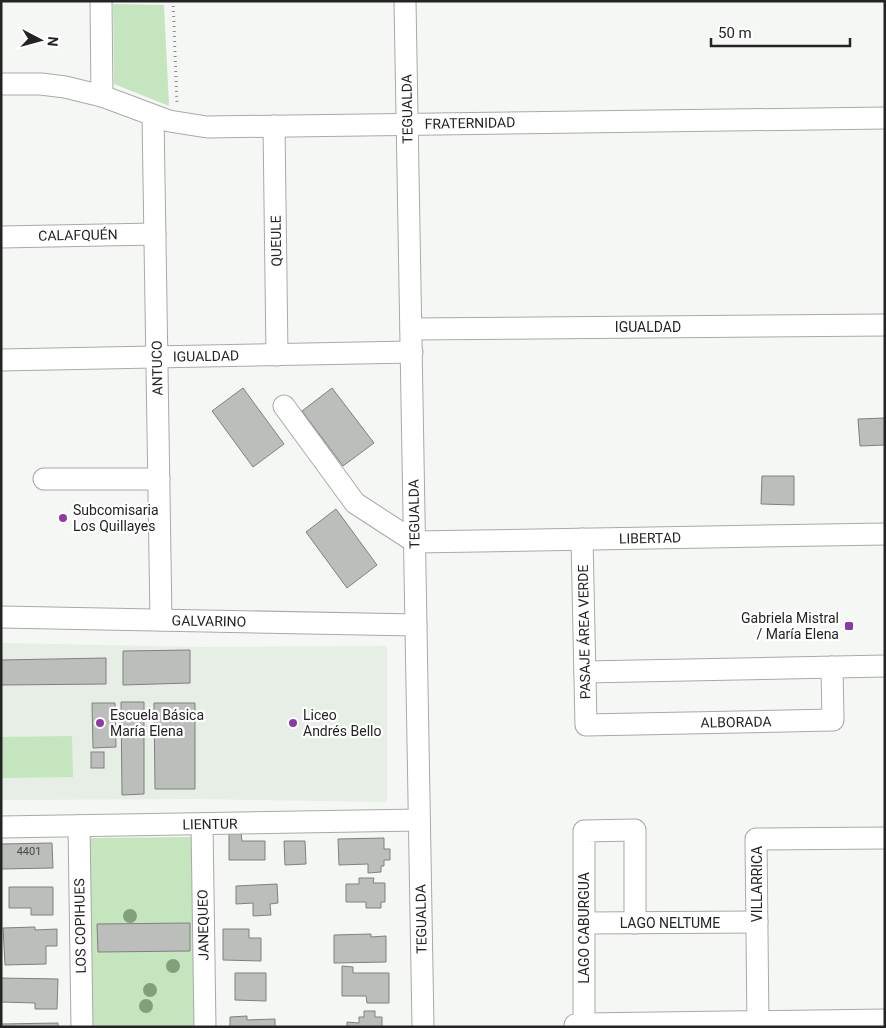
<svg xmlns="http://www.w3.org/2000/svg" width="886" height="1028" font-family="Roboto,sans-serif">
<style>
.built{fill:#e6eee5}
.green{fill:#c4e5bd}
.building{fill:#bcbebb;stroke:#7f817e}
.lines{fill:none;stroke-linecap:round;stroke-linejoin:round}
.minor-casing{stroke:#a8aaa7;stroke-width:23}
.path{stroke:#8a8c8a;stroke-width:3;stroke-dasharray:1 4;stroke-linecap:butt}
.minor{stroke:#fff;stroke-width:21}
.tree{fill:#83a07c}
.poi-dot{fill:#9038a4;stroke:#fff;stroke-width:2}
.labels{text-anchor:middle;stroke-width:4.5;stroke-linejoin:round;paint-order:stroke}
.number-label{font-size:11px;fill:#494a49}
.street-label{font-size:14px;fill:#232423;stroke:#fff}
.poi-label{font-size:14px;fill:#232423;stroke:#fff;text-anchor:start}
</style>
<rect width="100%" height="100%" fill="#f4f7f4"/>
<!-- built -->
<path class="built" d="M1 643 200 647 387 646V802L198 799 1 800Z"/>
<!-- green -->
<g class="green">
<path d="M113 4 164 5 169 106 114 84Z"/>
<path d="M72 736 73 777 1 778V737Z"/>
<path d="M193 837 195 1027H90L88 838Z"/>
</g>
<!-- building -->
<g class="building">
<path d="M243 388 284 444 253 467 212 411Z"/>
<path d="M332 388 374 443 343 466 302 411Z"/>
<path d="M885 418V445L860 446 858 419Z"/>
<path d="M762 476H794V505L761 504Z"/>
<path d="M336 509 377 565 347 588 306 532Z"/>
<path d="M190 650V683L123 685V651Z"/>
<path d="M106 658V684L1 685V660Z"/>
<path d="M121 702H144V794L122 795Z"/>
<path d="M92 703H115L116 747 93 748Z"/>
<path d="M154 703H195V789H155Z"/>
<rect x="91" y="752" width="13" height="16"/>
<path d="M229 833H241L242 841H265V860H229Z"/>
<path d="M384 838V849H390V860H384V866H381V872L368 873V864L339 865 338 839Z"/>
<path d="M284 841H305L306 864 285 865Z"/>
<path d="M52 843 53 868 1 869V844Z"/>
<path d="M359 878H374L373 883H385V902H381V908H366V902H346V884H359Z"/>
<path d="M277 884 278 903 270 904 271 915 253 916V903L236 904V886Z"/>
<path d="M9 887H53V915H31V908H9Z"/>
<path d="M190 923V951L98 952 97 924Z"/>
<path d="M35 927V930L57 929V946H46V964L5 965 3 928Z"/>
<path d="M223 929H249V938H261V961L223 960Z"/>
<path d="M371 934V937L386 936V962L334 963V935Z"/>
<path d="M342 966 353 967V973H389V1003H367L366 996H342Z"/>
<path d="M235 973H266V1001L235 1000Z"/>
<path d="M1 978 58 979 57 1009H35V1003L1 1002Z"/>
<path d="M364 1011H375V1017H382V1027H347V1022L359 1023V1017H364Z"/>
<path d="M247 1016V1020L275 1019V1027H230V1017Z"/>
<path d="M58 1023V1027H1V1024Z"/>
</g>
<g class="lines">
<defs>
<g id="minor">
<path d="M101 1 102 96"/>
<path d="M405 1 423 1027"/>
<path d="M1 84H41L65 87 102 96 169 121 207 127 885 118"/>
<path d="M153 116 161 620"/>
<path d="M274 126 277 355"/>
<path d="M1 237 155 234"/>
<path d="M411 329 885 325"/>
<path d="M1 360 412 352"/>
<path d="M284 406 355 503 415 542 885 534"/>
<path d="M44 479H159"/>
<path d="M582 539 586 725 833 720 832 667"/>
<path d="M1 617 416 625"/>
<path d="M585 672 885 666"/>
<path d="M202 824 205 1027"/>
<path d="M79 826 82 1027"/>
<path d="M1 827 419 820"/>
<path d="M584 923 757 922"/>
<path d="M584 1024V831L635 830V923"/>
<path d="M575 1027V1025L584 1024 885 1020"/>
<path d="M758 1027 756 839 885 838"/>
</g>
</defs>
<!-- minor casing -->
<use href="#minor" class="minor-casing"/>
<!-- path -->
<path class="path" d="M173 1 177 103"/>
<!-- minor -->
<use href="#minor" class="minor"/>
</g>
<!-- trees -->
<g class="tree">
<circle cx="130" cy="916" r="7"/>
<circle cx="173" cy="966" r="7"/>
<circle cx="150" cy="990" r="7"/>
<circle cx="146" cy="1006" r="7"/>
</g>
<!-- markers -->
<g class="poi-dot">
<circle cx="63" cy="518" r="5"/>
<rect x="844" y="621" width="10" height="10" rx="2.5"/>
<circle cx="100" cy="723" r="5"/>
<circle cx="293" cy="723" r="5"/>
</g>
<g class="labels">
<!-- number labels -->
<g class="number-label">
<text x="29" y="855">4401</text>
</g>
<!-- street labels -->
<g class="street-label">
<text transform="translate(407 109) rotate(-91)" y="5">TEGUALDA</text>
<text transform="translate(470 123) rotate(-1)" y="5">FRATERNIDAD</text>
<text transform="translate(78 235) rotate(-1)" y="5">CALAFQUÉN</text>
<text transform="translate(276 241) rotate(-91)" y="5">QUEULE</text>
<text x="648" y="332">IGUALDAD</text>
<text transform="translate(206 356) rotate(-1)" y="5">IGUALDAD</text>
<text transform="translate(157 368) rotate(-91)" y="5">ANTUCO</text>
<text transform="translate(414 514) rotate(-91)" y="5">TEGUALDA</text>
<text transform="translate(650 538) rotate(-1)" y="5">LIBERTAD</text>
<text transform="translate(209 621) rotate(1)" y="5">GALVARINO</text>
<text transform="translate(584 632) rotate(-91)" y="5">PASAJE ÁREA VERDE</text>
<text transform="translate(736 722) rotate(-1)" y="5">ALBORADA</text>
<text transform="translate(210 824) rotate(-1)" y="5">LIENTUR</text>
<text transform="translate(757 884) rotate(-90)" y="5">VILLARRICA</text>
<text transform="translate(421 919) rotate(-91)" y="5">TEGUALDA</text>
<text x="670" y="928">LAGO NELTUME</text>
<text transform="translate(203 925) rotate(-91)" y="5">JANEQUEO</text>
<text transform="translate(80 926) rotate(-91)" y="5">LOS COPIHUES</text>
<text transform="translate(584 928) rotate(-90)" y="5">LAGO CABURGUA</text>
</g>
<!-- poi labels -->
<g class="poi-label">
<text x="73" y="515">Subcomisaria<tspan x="73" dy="16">Los Quillayes</tspan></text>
<text x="839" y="623" text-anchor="end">Gabriela Mistral<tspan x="839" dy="16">/ María Elena</tspan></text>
<text x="110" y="720">Escuela Básica<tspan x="110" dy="16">María Elena</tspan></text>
<text x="303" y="720">Liceo<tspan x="303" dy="16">Andrés Bello</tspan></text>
</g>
</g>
<!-- border -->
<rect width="886" height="1028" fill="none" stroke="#232423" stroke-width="5"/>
<!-- north arrow -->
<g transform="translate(40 40) rotate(96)" stroke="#ffffff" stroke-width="4" paint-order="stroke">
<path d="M0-4L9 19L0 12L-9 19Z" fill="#232423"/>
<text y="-8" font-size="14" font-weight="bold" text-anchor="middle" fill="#232423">N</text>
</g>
<!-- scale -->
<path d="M711 38v8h139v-8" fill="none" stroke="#232423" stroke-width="2.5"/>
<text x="718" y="38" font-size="15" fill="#232423" stroke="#ffffff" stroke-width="4" paint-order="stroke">50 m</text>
</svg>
